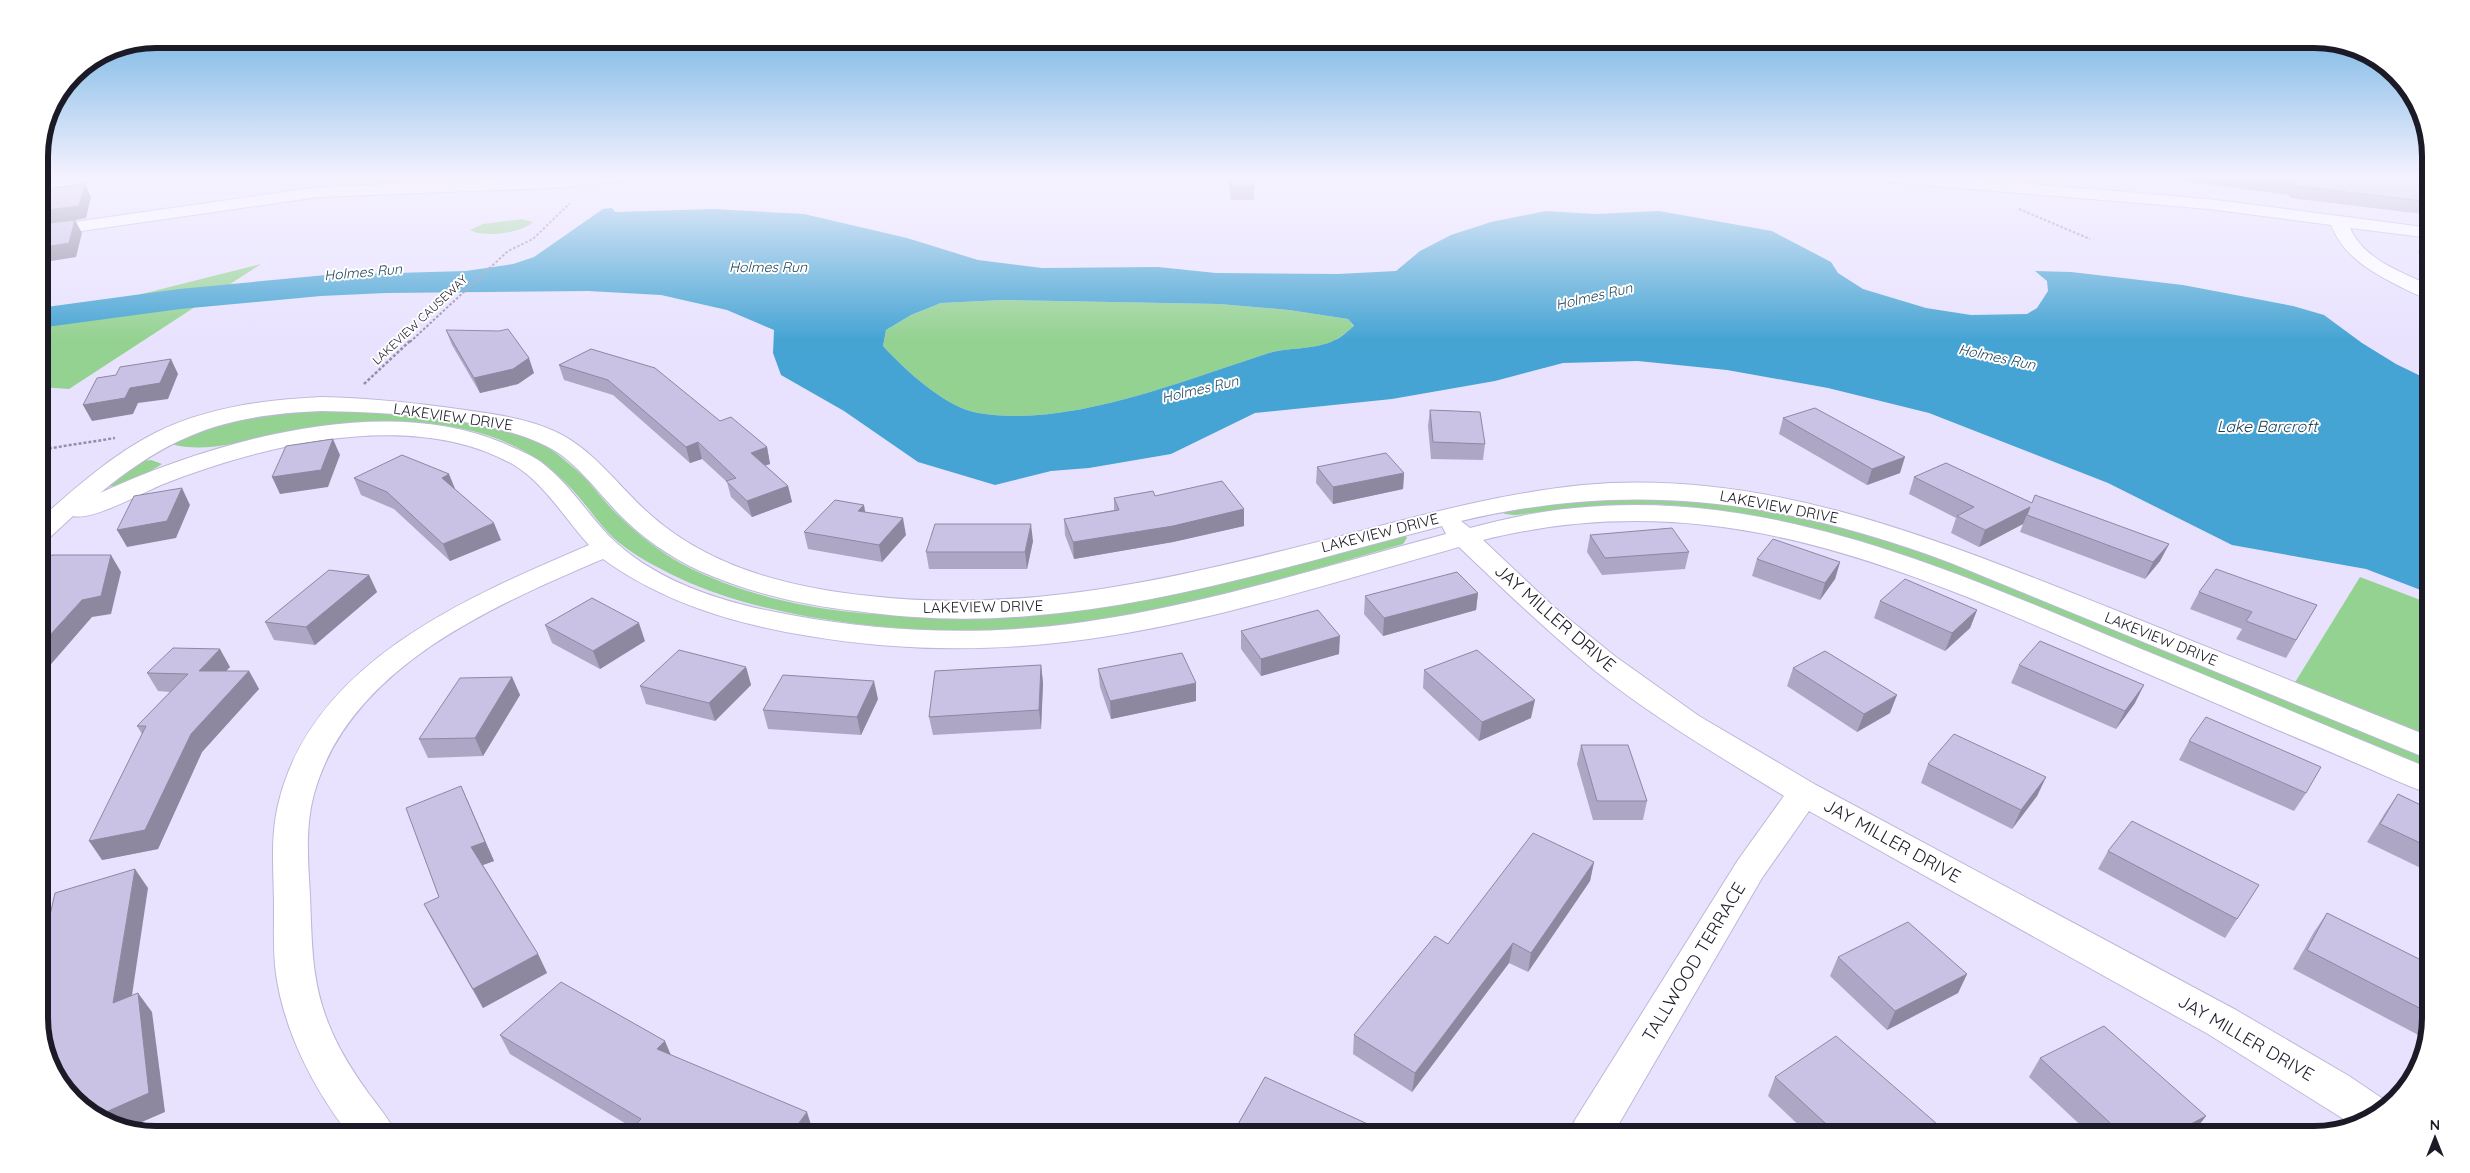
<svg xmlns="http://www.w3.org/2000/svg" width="2470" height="1173" font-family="Quicksand,sans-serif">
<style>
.green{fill:#94d291}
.water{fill:#45a4d3;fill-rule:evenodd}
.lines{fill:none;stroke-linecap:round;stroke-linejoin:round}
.minor-casing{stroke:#bdb7d9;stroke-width:2}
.path-far1{stroke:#948fa5;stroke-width:2;stroke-dasharray:2.5 2;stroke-linecap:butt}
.path{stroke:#948fa5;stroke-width:2.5;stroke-dasharray:3 2;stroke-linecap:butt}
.minor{fill:#fff;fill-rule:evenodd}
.wall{fill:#ada7c5}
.shaded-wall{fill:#8d88a0}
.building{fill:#c9c2e5;stroke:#8d88a0}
.labels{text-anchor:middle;stroke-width:4;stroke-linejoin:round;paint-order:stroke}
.far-street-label{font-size:12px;fill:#1c1a26;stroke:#fff}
.far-water-label{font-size:14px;font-style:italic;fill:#1a4257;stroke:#fff}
.street-label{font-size:15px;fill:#1c1a26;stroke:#fff}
.water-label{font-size:16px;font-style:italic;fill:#1a4257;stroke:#fff}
.near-street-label{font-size:18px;fill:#1c1a26;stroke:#fff}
.rim{fill:none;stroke:#1c1a26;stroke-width:6}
</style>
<rect width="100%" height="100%" fill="#e8e2ff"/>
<!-- green -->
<g class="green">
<path d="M522 219 533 222C522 233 484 238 470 230L483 224Z"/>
<path d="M261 264 69 389 39 387V314L98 305Z"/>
<path d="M1003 300 1219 304 1289 310 1348 319 1354 327C1348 331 1342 336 1335 340 1316 350 1289 347 1269 353 1181 381 1070 428 978 413 945 407 905 370 883 346L886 330 911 315 941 303Z"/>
<path d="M343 410C402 415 492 415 544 445 554 451 565 460 574 468 591 482 602 500 618 515 637 534 659 551 682 564 782 616 897 620 1007 615 1050 612 1092 610 1134 602L1405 535 1407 538 1403 544C1282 578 1159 618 1033 628 974 633 914 631 856 624 795 616 735 604 679 578 658 568 635 556 617 541 602 528 591 511 578 496 549 462 512 440 468 430 409 416 345 421 286 432 247 440 209 454 170 444L171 440 249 414Z"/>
<path d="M151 460 162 464 131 483 107 487 141 461Z"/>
<path d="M1548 499 1698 500 1830 521 1952 563 2431 760V773C2322 728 2213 682 2104 636 1962 577 1821 513 1665 505 1615 503 1565 509 1515 515L1505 514 1501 511Z"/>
<path d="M2360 577 2431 604V740L2294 684Z"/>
</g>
<!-- water -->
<path class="water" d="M612 208 615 212 713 209 804 214 907 238 978 260 1042 268 1158 267 1216 273 1338 274 1396 271 1420 251 1451 235 1491 222 1546 211 1596 214 1659 211 1772 231 1831 262 1838 273 1863 289 1926 308 1971 315 2027 314 2037 308 2048 291 2047 281 2035 271 2071 272 2183 285 2293 306 2324 315 2362 343 2396 364 2431 381V594L2366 569 2232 545 2108 483 1929 413 1828 388 1727 370 1638 361 1563 363 1495 381 1392 399 1255 413 1171 454 1089 468 1051 471 995 485 918 462 844 411 781 375 773 353 774 330 727 310 661 295 588 291 386 293 321 296 180 309 39 328V308L179 289 326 275 466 271 513 264 534 257 603 209ZM1003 300 1219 304 1289 310 1348 319 1354 326C1348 331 1342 337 1335 340 1316 350 1289 347 1269 353 1181 381 1070 428 978 413 945 407 905 370 883 346L886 330 911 315 941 303Z"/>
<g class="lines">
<defs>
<g id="minor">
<path d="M72 176H99L97 179 39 194V184Z"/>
<path d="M573 176H631L623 181 550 188 319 197 39 237V227L319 187Z"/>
<path d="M1871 176H1936L2209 199 2431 228V238L2350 228C2364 260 2402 272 2431 286V300C2420 297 2409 291 2399 286 2370 271 2344 257 2331 225L2209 209 1879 181 1873 179Z"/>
<path d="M321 397C370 398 417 403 465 410 498 415 533 419 562 435 599 455 622 491 653 517 713 569 793 588 870 596 1037 615 1192 574 1353 533 1429 513 1504 493 1583 485 1769 468 1941 541 2110 608 2217 651 2324 694 2431 737V760L1951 563C1784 501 1636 479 1461 521L1470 528C1504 519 1539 511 1575 508 1763 489 1938 564 2107 635 2215 679 2323 724 2431 769V794C2410 787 2390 778 2370 769 2340 756 2309 743 2278 730 2202 697 2127 665 2051 632 1862 551 1692 488 1483 540L1554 607 1616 657 1699 716 1816 785 2236 1010 2349 1076 2389 1103 2379 1115 2350 1123 2208 1034 1809 811 1762 878 1613 1134H1569L1575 1120 1738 860 1784 796C1719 756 1654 718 1594 670 1547 631 1503 589 1459 547 1316 587 1171 636 1022 646 951 651 879 648 809 636 735 624 664 603 603 559 493 606 349 667 314 794 305 827 308 862 310 895 312 942 311 981 329 1025 339 1050 353 1072 369 1094 379 1107 389 1119 396 1134H349C314 1090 284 1031 276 974 273 952 274 931 274 909 274 874 270 839 278 805 311 662 468 597 589 545 565 519 545 484 514 465 412 407 263 445 161 485 140 494 92 521 73 516L48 539 39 541V520C75 488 112 455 155 433 206 407 264 400 321 397ZM321 411C387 412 511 417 564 457 584 473 600 494 618 513 641 537 670 557 700 571 749 593 803 605 856 611 913 619 971 621 1029 616 1169 605 1306 561 1442 526L1446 534C1326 566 1207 604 1084 622 987 636 887 633 791 615 727 604 656 583 609 536 586 512 568 482 541 462 530 454 516 449 503 443 382 392 214 441 100 493 173 433 227 415 321 411Z"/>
</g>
</defs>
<!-- minor casing -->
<use href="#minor" class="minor-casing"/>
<!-- path-far1 -->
<g class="path-far1">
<path d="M2019 209 2090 239"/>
<path d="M410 342 508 251 533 239 570 203"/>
</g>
<!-- path -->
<g class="path">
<path d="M364 384 411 340"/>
<path d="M39 450 115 438"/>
</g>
<!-- minor -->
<use href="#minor" class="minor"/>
</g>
<!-- wall -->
<g class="wall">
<path d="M1228 176H1253L1254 187V200H1231Z"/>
<path d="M1492 176H1529L1528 179Z"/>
<path d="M2121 176H2431V215L2290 198 2289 195 2175 180Z"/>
<path d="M2426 239H2431V260L2418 253Z"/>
<path d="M446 330 534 373 518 384 480 393 452 345Z"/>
<path d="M591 349 767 447 770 464 765 465 788 486 792 502 752 517 731 497 727 482 702 459 690 463 613 395 564 380 559 365Z"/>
<path d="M1430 410 1485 444 1483 460 1431 459 1428 426Z"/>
<path d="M1783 418 1900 473 1867 485 1779 434Z"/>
<path d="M1317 467 1404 473 1403 489 1333 504 1316 483Z"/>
<path d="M1914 477 2031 503 2169 544 2160 561 2145 579 2020 532 2023 524 1979 547 1951 533 1956 518 1909 494Z"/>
<path d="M354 478 455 490 501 540 450 561 394 509 361 495Z"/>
<path d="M1155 496 1244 526 1173 542 1074 559 1065 535 1064 519 1114 510V498Z"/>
<path d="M865 512 906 535 882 562 808 549 804 532Z"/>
<path d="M1590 535 1689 552 1685 569 1602 575 1587 552Z"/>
<path d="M1033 541 1027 569H929L926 552Z"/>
<path d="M1757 559 1840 562 1835 579 1820 600 1752 576Z"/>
<path d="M369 575 377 592 315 645 274 640 265 622Z"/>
<path d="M2199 592 2317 605 2286 658 2236 639 2242 629 2190 609Z"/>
<path d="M1478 593 1476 610 1383 636 1364 614 1365 596Z"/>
<path d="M1880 601 1977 610 1970 628 1945 651 1874 618Z"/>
<path d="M545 625 645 641 600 669 552 643Z"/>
<path d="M1241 631 1339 654 1261 676 1241 649Z"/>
<path d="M1041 665 1043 683 1041 729 933 735 929 717Z"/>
<path d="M2019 665 2135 703 2116 729 2011 683Z"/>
<path d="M230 667 226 671H249L259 689 202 752 158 849 102 860 142 734 137 726 170 692 158 691 147 673Z"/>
<path d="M746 667 751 685 715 721 646 704 640 686Z"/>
<path d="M1793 668 1890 713 1857 732 1787 686Z"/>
<path d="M1098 669 1196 683V701L1111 719 1100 687Z"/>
<path d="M1424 670 1531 718 1479 741 1423 688Z"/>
<path d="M512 677 520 695 483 756 428 758 419 739Z"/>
<path d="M878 699 861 735 768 729 763 710Z"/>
<path d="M2189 741 2306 793 2294 811 2179 760Z"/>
<path d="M1581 745 1647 801 1643 820H1593L1577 764Z"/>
<path d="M1928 764 2046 777 2037 796 2012 829 1921 783Z"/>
<path d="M461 786 494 861 483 865 538 954 547 973 483 1008 434 923 424 904 439 897Z"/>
<path d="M2398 794 2431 810V873L2367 842 2385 813Z"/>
<path d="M2108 851 2259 885 2225 938 2098 869Z"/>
<path d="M1594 862 1590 881 1528 972 1509 963 1412 1092 1353 1054 1354 1035 1448 944Z"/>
<path d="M2327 913 2431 965V1018L2426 1039 2293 969 2314 932Z"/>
<path d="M1838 957 1967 974 1958 993 1887 1030 1830 976Z"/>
<path d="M500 1035 671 1055 813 1131 811 1134H636L633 1128 510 1054Z"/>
<path d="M2040 1058 2206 1116 2192 1134H2090L2029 1077Z"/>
<path d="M1775 1077 1932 1134H1808L1768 1096Z"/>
</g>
<!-- shaded-wall -->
<g class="shaded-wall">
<path d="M85 184 91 197 86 218 75 220 82 233 76 257 39 263V248L46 224 39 211Z"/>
<path d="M529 358 534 373 518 384 480 393 474 378Z"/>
<path d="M171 359 178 374 168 399 138 403 133 414 92 421 83 405 130 388Z"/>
<path d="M333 439 340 455 328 487 280 494 272 477Z"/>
<path d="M698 442 702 459 690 463 686 447Z"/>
<path d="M767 447 770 464 755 469 751 453Z"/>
<path d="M1905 457 1900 473 1867 485 1872 469Z"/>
<path d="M1404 473 1403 489 1333 504V487Z"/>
<path d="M449 474 456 491 442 478Z"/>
<path d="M788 486 792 502 752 517 747 501Z"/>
<path d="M182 488 190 505 176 538 127 547 117 530Z"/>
<path d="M864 505 867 522 858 511Z"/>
<path d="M2030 507 2023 524 1979 547 1985 530Z"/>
<path d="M1244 509V526L1173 542 1074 559 1073 542Z"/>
<path d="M903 518 906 535 882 562 879 545Z"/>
<path d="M494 523 501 540 450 561 443 544Z"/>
<path d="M1031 524 1033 541 1027 569 1025 552Z"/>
<path d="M2169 544 2160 561 2145 579 2153 562Z"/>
<path d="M111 555 121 572 111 614 92 617 39 678V647L82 600Z"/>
<path d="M1840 562 1835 579 1820 600 1825 583Z"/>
<path d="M369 575 377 592 315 645 306 627Z"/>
<path d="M1478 593 1476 610 1383 636 1384 618Z"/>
<path d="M1977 610 1970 628 1945 651 1952 633Z"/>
<path d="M639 623 645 641 600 669 593 651Z"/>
<path d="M1340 636 1339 654 1261 676V659Z"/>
<path d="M220 649 230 667 209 689 199 671Z"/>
<path d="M1041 665 1043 683 1041 729 1039 710Z"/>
<path d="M746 667 751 685 715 721 709 703Z"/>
<path d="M249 671 259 689 202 752 158 849 102 860 89 841 191 734Z"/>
<path d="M512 677 520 695 483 756 475 738Z"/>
<path d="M874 681 878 699 861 735 857 717Z"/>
<path d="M1196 683V701L1111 719 1110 701Z"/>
<path d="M2144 685 2135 703 2116 729 2125 711Z"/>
<path d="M1897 695 1890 713 1857 732 1864 714Z"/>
<path d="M1535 700 1531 718 1479 741 1482 722Z"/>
<path d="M2046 777 2037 796 2012 829 2021 810Z"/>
<path d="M461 786 494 861 480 866 471 847Z"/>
<path d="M1594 862 1590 881 1528 972 1531 953Z"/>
<path d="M135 869 148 888 128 1022 113 1003Z"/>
<path d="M1513 943 1509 963 1412 1092 1415 1073Z"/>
<path d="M538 954 547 973 483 1008 473 989Z"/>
<path d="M1967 974 1958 993 1887 1030 1895 1011Z"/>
<path d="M45 988 60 1007 39 1014V989Z"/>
<path d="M138 993 152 1012 165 1112 128 1128 104 1122 97 1116Z"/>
<path d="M665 1041 673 1060 657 1049Z"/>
<path d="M807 1112 813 1131 811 1134H791Z"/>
<path d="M2206 1116 2192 1134H2172Z"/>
<path d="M1937 1124 1932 1134H1924Z"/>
</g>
<!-- building -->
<g class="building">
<path d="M1230 176H1253L1254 187H1231Z"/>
<path d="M2245 176H2431V202L2296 186 2294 183Z"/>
<path d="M85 184 79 206 39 211 53 188Z"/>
<path d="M75 220 69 243 39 248V224Z"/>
<path d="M2426 239H2431V242Z"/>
<path d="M508 329 529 358 513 369 474 378 446 330 499 331Z"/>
<path d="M591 349 655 368 720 421 731 417 767 447 751 453 788 486 747 501 726 481 736 478 698 442 686 447 608 380 559 365Z"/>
<path d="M171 359 160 383 130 388 125 398 83 405 97 378 116 375 120 367Z"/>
<path d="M1815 408 1905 457 1872 469 1783 418Z"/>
<path d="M1430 410 1480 412 1485 444 1433 442Z"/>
<path d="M333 439 321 470 272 477 286 446Z"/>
<path d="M1386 453 1404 473 1333 487 1317 467Z"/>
<path d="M402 455 449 474 442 478 494 523 443 544 387 492 354 478Z"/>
<path d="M1946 463 2032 503 2035 495 2169 544 2153 562 2027 515 2030 507 1985 530 1957 516 1974 507 1914 477Z"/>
<path d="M1222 481 1244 509 1173 526 1073 542 1064 519 1119 510 1114 498 1153 491 1155 496Z"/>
<path d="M182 488 167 521 117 530 134 496Z"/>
<path d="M835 500 864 505 858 511 903 518 879 545 804 532Z"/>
<path d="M935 524H1031L1025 552H926Z"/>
<path d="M1672 528 1689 552 1605 558 1590 535Z"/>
<path d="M1773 539 1840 562 1825 583 1757 559Z"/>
<path d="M52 555H111L101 596 82 600 39 647V565Z"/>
<path d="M2216 569 2317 605 2296 640 2246 621 2252 612 2199 592Z"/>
<path d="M329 570 369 575 306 627 265 622Z"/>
<path d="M1457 572 1478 593 1384 618 1365 596Z"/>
<path d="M1905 579 1977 610 1952 633 1880 601Z"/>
<path d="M592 598 639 623 593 651 545 625Z"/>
<path d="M1318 610 1340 636 1261 659 1241 631Z"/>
<path d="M2040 641 2144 685 2125 711 2019 665Z"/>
<path d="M173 648 220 649 199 671H249L191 734 145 830 89 841 146 726H137L188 674 147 673Z"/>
<path d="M679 650 746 667 709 703 640 686Z"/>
<path d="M1477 650 1535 700 1482 722 1424 670Z"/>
<path d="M1825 651 1897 695 1864 714 1793 668Z"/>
<path d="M1182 653 1196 683 1110 701 1098 669Z"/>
<path d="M1041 665 1039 710 929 717 935 671Z"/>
<path d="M783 675 874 681 857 717 763 710Z"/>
<path d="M512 677 475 738 419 739 460 678Z"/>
<path d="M2206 717 2321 767 2306 793 2189 741Z"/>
<path d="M1954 734 2046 777 2021 810 1928 764Z"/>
<path d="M1581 745H1628L1647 801H1597Z"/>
<path d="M461 786 485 842 471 847 538 954 473 989 424 904 439 897 406 808Z"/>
<path d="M2398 794 2431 810V848L2380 824Z"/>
<path d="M2132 821 2259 885 2237 919 2108 851Z"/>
<path d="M1533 833 1594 862 1531 953 1513 943 1415 1073 1354 1035 1435 936 1448 944Z"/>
<path d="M135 869 113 1003 138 993 149 1093 97 1116 59 1083 48 1052 45 988 39 989V960L40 959 55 893Z"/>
<path d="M2327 913 2431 965V1014L2307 950Z"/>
<path d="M1908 922 1967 974 1895 1011 1838 957Z"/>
<path d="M561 982 665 1041 657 1049 807 1112 791 1134H648L633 1128 641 1119 500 1035Z"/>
<path d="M2104 1026 2206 1116 2172 1134H2122L2040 1058Z"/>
<path d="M1836 1036 1937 1124 1924 1134H1837L1775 1077Z"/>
<path d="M1265 1077 1383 1131 1381 1134H1236L1233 1133Z"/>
</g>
<!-- sky -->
<linearGradient id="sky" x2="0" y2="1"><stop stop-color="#67aee0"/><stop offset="0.52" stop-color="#f5f2ff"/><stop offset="1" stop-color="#f5f2ff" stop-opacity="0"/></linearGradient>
<rect width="2470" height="340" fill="url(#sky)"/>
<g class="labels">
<!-- far-street labels -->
<g class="far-street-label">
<text transform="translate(420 320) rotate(-43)" y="4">LAKEVIEW CAUSEWAY</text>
</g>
<!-- far-water labels -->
<g class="far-water-label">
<text x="768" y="272">Holmes Run</text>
<text transform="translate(363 272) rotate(-5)" y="5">Holmes Run</text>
<text transform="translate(1594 296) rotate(-13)" y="5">Holmes Run</text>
<text transform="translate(1997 357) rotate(12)" y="5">Holmes Run</text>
<text transform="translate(1200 389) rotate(-13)" y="5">Holmes Run</text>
</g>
<!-- street labels -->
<g class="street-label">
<text transform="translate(453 417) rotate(8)" y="5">LAKEVIEW DRIVE</text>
<text transform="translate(1779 507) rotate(11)" y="5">LAKEVIEW DRIVE</text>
<text transform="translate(1380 533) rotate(-14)" y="5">LAKEVIEW DRIVE</text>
<text transform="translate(983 607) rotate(-1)" y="5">LAKEVIEW DRIVE</text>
<text transform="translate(2161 639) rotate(22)" y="5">LAKEVIEW DRIVE</text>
</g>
<!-- water labels -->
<g class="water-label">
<text x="2267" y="432">Lake Barcroft</text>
</g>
<!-- near-street labels -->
<g class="near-street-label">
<text transform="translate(1555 618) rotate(41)" y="6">JAY MILLER DRIVE</text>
<text transform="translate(1892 841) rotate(29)" y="6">JAY MILLER DRIVE</text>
<text transform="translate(1694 962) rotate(-59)" y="6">TALLWOOD TERRACE</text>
<text transform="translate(2246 1038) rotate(30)" y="6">JAY MILLER DRIVE</text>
</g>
</g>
<!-- crop -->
<path d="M0 0H2470V1173H0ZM156 48H2314A108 108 0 0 1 2422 156V1018A108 108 0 0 1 2314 1126H156A108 108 0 0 1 48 1018V156A108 108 0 0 1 156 48Z" fill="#fff" fill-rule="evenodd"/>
<path class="rim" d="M156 48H2314A108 108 0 0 1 2422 156V1018A108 108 0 0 1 2314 1126H156A108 108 0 0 1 48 1018V156A108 108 0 0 1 156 48Z"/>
<!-- north arrow -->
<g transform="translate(2435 1138)" stroke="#ffffff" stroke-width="4" paint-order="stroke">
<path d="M0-4L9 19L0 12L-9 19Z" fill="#1c1a26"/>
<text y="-8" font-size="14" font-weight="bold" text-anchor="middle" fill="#1c1a26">N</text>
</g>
</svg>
